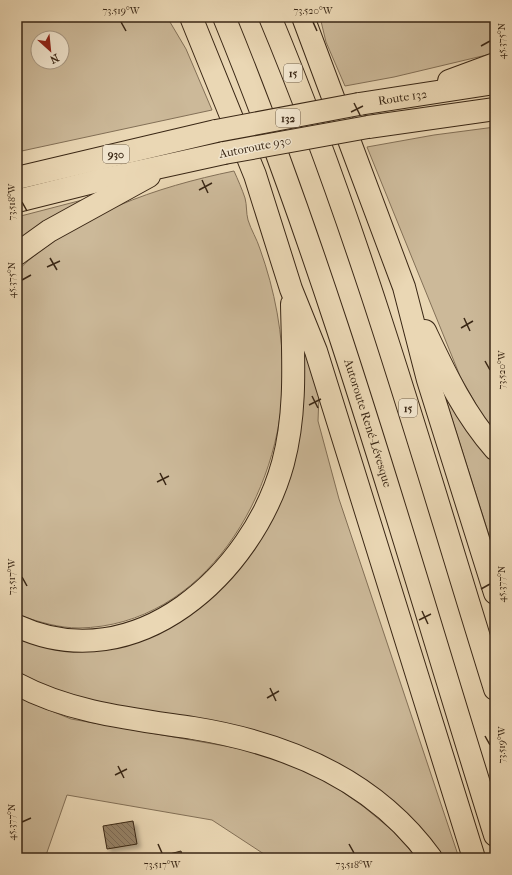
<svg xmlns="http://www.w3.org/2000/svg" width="512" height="875" font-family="'IM FELL French Canon',serif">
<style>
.green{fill:#ccb999;stroke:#837057;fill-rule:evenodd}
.building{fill:url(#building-back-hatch);stroke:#3a2715;filter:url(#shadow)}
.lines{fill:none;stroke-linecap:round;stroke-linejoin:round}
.highway-casing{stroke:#3a2715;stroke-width:24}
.highway{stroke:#ead7b4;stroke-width:22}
.highway-bridge-casing{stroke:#3a2715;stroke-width:24;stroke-linecap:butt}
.highway-bridge{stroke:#ead7b4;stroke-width:22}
.ticks{fill:none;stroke:#3a2715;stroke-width:1.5}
.labels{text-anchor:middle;stroke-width:3;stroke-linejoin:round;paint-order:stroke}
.shield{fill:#f1e5ce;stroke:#71604c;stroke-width:1}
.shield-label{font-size:11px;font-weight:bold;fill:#3a2715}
.street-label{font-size:12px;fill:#3a2715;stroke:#f1e5ce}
.neatline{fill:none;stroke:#3a2715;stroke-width:1.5}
.ticks-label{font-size:10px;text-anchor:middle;fill:#3a2715}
</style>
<defs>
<pattern id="building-back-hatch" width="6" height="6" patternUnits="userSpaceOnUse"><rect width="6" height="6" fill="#968368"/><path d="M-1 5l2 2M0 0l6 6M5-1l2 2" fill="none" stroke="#7b6b54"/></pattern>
<filter id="shadow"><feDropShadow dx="3.5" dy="3.5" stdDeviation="2" flood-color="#0004"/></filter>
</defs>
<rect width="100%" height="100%" fill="#ead7b4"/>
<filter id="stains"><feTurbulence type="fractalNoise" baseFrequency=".005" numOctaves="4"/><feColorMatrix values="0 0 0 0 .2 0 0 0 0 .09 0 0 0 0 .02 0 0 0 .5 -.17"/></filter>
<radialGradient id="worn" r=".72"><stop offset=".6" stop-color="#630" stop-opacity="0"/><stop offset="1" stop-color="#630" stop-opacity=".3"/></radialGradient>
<!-- green -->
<g class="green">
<path d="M17 17H167L186 49 212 110 17 152ZM38 38H62V62H38Z"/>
<path d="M320 17H495V53L394 77 345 86 326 42Z"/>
<path d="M495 127V432L482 415 460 376 367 147 434 135Z"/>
<path d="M234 171C238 180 242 189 245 198 247 205 246 213 248 220 251 230 257 239 260 249 275 291 283 334 283 379 282 492 205 626 79 628 59 628 40 622 21 616L17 614V271C76 214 156 187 234 171Z"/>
<path d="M90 198 17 243V217Z"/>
<path d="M307 355 319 395 318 421 339 499 459 858H439L372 787 85 701 17 674V637C89 668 174 640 225 584 234 574 246 562 251 550 259 532 262 511 267 492 279 447 291 402 303 357Z"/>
<path d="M453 400 473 435 495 461V554L447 403Z"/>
<path d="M17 697 71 719 242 749 279 760 327 781 364 807 393 831 417 858H270L212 820 67 795 45 858H17Z"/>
</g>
<!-- building -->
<g class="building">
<path d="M133 821 137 844 107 849 103 826Z"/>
<path d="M181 851 183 858H159L158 857Z"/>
</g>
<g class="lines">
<defs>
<g id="highway">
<path d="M191 17 255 175 291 289 316 351 474 858"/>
<path id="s1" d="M224 17C333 283 409 561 495 835"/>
<path d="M270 17C361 235 425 464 495 689"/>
<path d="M303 17 404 287 428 380 495 593"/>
<path d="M449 81 495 64"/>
<path id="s2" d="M359 104 495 83"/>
<path d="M368 127 495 109"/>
<path d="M17 178 216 131"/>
<path d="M17 201 101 180 224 153"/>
<path d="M17 254 49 231 149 176"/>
<path d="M425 331C445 373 464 414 495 449"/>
<path d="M17 626C136 681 253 573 283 463 297 411 293 357 292 304"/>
<path d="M17 684C71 713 133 719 193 728 286 743 374 779 431 858"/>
</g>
</defs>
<!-- highway casing -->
<use href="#highway" class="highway-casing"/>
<!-- highway -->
<use href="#highway" class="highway"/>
<defs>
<g id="highway-bridge">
<path d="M216 131 359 104"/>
<path d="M224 153 368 127"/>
</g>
</defs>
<!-- highway-bridge casing -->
<use href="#highway-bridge" class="highway-bridge-casing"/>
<!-- highway-bridge -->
<use href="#highway-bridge" class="highway-bridge"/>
</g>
<!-- ticks -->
<path class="ticks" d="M121 22 126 31M313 22 317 31M481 46 490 41M354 103 360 115M351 112 363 106M202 180 208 193M199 190 212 183M22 202 27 211M50 258 57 270M47 267 60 261M22 280 31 275M464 318 470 331M461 328 473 321M485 361 490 370M312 396 318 408M309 405 321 399M160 473 166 485M157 482 169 476M22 577 27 586M481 589 490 584M422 611 428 624M419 620 431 614M270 688 276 701M267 698 279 691M485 736 490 745M118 766 124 778M115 775 127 769M22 822 31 818M158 844 162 853M349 844 354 853"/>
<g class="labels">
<!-- shield labels -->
<g class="shield">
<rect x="284" y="64" width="18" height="18" rx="3"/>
<rect x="276" y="109" width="24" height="18" rx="3"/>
<rect x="103" y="145" width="26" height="18" rx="3"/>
<rect x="399" y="399" width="18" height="18" rx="3"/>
</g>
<g class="shield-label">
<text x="293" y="77">15</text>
<text x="288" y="122">132</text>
<text x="116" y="158">930</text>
<text x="408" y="412">15</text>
</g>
<!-- street labels -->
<g class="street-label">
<text dy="4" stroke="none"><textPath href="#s2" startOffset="44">Route 132</textPath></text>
<text transform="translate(255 147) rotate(-11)" y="4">Autoroute 930</text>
<text dy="4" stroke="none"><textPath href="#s1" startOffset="431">Autoroute René-Lévesque</textPath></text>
</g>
</g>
<!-- margin -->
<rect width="512" height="875" fill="none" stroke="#ead7b4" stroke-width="44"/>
<!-- north arrow -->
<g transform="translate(50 50) rotate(153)"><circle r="19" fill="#f1e5ce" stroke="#a89984"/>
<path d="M0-3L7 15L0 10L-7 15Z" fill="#8f2418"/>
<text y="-6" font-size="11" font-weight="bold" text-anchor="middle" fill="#3a2715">N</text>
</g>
<rect x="22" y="22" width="468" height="831" class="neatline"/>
<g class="ticks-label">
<text x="121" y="14">73.519°W</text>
<text x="313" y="14">73.520°W</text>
<text transform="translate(501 41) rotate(-90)" y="4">45.375°N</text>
<text transform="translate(11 202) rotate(-90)" y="4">73.518°W</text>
<text transform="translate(11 280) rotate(-90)" y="4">45.375°N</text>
<text transform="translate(501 370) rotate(-90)" y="4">73.520°W</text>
<text transform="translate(11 577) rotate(-90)" y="4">73.517°W</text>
<text transform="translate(501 584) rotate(-90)" y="4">45.377°N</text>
<text transform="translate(501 745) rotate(-90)" y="4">73.519°W</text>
<text transform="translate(11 822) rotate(-90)" y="4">45.377°N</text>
<text x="162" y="868">73.517°W</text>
<text x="354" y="868">73.518°W</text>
</g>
<rect width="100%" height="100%" filter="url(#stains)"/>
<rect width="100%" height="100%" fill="url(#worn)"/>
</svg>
